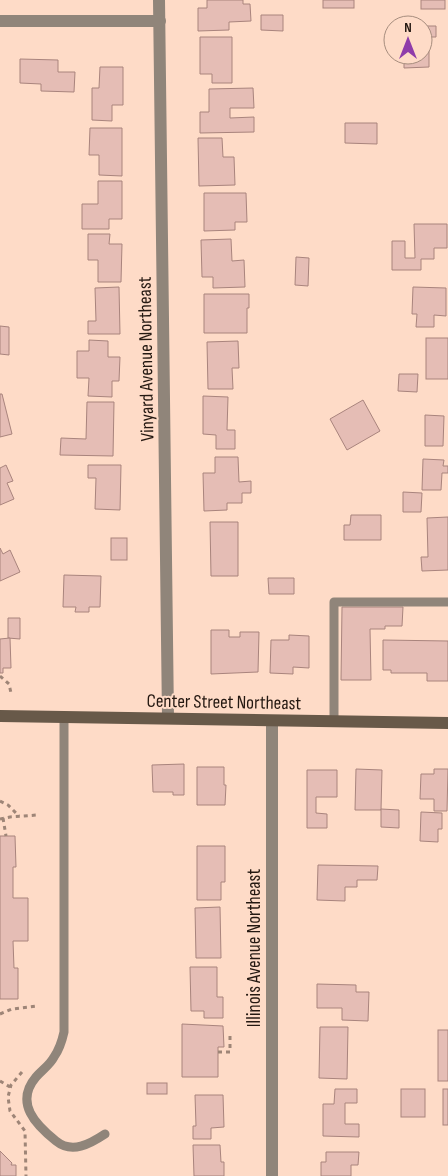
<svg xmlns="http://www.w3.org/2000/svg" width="448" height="1176" font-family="'Sofia Sans Condensed',sans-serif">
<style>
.building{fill:#e5bdb5;stroke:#a9847d}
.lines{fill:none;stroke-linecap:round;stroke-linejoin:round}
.path{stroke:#9e8577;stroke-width:3;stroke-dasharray:4 4;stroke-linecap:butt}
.service{stroke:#90857a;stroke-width:9}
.minor{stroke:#90857a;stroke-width:12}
.secondary{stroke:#685949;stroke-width:12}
.labels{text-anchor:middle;stroke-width:4;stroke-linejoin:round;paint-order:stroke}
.street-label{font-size:19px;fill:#241811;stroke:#fedbc7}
</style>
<rect width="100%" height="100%" fill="#fedbc7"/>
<!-- building -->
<g class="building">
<path d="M207 0H243V4H250L251 21 229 22V30L198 31V8H207Z"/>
<rect x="323" y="0" width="31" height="8"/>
<rect x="421" y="0" width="24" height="9"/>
<path d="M261 15H283V31L261 30Z"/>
<path d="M423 26H436V37H429V67L404 68V55H423Z"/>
<path d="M200 37H232V83H212V74H200Z"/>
<path d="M20 59 58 60V72H75L74 92 41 91V84L20 83Z"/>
<path d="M100 67H123V105H112V121L92 120V88H99Z"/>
<path d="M253 88 254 108H230V118L254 117V132L200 133V112H209V89Z"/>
<path d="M345 123H377V144L345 143Z"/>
<path d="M90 128H122V176L99 175V155H89Z"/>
<path d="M198 138H222L223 157H234L235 185 199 186Z"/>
<path d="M98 181H122V219H109V229H82V204H98Z"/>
<path d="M204 193H246L247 222H235V230L204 231Z"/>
<path d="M414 224H447V248H434V259H421V270H392V241H405V258H415Z"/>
<path d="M88 234H110L109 244H122L121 282H98V260H88Z"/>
<path d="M231 239 232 261 244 260 245 287 213 288V277H202L201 240Z"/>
<path d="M296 257 309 258 308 286 295 285Z"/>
<path d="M119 287 120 334H88V321H96L95 288Z"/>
<path d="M413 287 446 288V316L434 315V327H416L417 314H412Z"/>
<path d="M204 294H249V308H247V333H204Z"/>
<path d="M0 326 9 327V355L0 354Z"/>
<rect x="426" y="338" width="22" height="41"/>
<path d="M89 340 108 341V357H120L119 381H112V397L88 396 89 378H77V351H89Z"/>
<path d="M238 341 239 368H232L233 389H208L207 342Z"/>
<path d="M399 374H418L417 392 398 391Z"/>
<path d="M0 394H2L12 434 0 437Z"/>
<path d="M203 396 228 397 227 430H235V449H216V435L203 434Z"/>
<path d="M363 400 380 431 347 450 330 419Z"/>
<path d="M87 402H114L113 456 60 455 61 438 86 439Z"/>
<path d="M425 415 444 416 443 446H425Z"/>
<path d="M215 457H238L239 482 251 481V493H242V503H227V510L204 511 203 473H215Z"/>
<path d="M423 459 444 460 443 466H448V473H442L441 490H422Z"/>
<path d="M6 465 13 481 7 483 14 499 0 505V468Z"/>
<path d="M88 465H121L120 510 95 509 96 478H88Z"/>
<path d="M403 492 422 493 421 512H403Z"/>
<path d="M351 515H381V540H344V525H350Z"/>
<path d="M448 517V570L422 571 421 557H428L427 518Z"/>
<path d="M210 522H238V576H211Z"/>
<rect x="111" y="538" width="16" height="22"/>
<path d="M0 548 3 554 10 550 20 572 0 581Z"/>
<path d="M64 575 101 576 100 607H89V612H75L76 607H63Z"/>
<path d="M268 578H294V594H269Z"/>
<path d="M342 607H403L402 626H385V629H370L371 680H341Z"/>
<path d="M8 618H20V639L8 638Z"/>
<path d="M211 630H229V637H240V632H259L258 672 211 674Z"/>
<path d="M289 635 309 636V668L293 667V674L270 673 271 640H289Z"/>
<path d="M10 638 11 668H3V673H0V639Z"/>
<path d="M383 640 448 641V681H427V673H391V670H383Z"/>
<path d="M184 764V795H173V792H153L152 765Z"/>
<path d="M197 767H224V785H226L225 805H197Z"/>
<path d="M356 769 382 770 381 810H355Z"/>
<path d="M434 769H448L447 811H434V799H420L421 774H434Z"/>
<path d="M307 770H337V797H316V813L327 814V828H307Z"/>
<path d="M381 809 399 810V828L381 827Z"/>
<path d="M421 812 442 813V829H438V842L420 841Z"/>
<path d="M0 836H15L16 867H13V898H28V941H13L14 968H18V999H0Z"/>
<path d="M197 846H225V882H221V900H197Z"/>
<path d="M318 865 378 866 377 880H357V887H345V901L317 900Z"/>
<path d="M220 907 221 958H196L195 908Z"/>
<path d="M190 967H217V997H223V1018H204V1011H191Z"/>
<path d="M317 984 356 985V992H369L368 1021 342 1020V1008H317Z"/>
<path d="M182 1024 223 1026 224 1047H218V1077H182Z"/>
<path d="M320 1027H348L347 1079 319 1078Z"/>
<rect x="438" y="1030" width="10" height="51"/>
<rect x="147" y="1083" width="20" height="11"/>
<path d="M335 1089H357V1103H345V1124H359V1137L323 1136V1104H334Z"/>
<rect x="401" y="1089" width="24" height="28"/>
<rect x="443" y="1089" width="5" height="36"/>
<path d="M195 1095H223L224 1127 211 1128V1139H193V1126H196Z"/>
<path d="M193 1145H220L221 1162H224V1176H194Z"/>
<path d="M0 1151 12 1163 11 1165H16V1176H0Z"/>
<path d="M326 1152H359L358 1165H351V1176H321V1162H326Z"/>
</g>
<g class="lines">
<!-- path -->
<g class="path">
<path d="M0 676 9 684 11 693"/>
<path d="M0 801 8 805 19 816"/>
<path d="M3 818 6 836"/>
<path d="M0 819 10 817 37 815"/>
<path d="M0 1014 12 1009 38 1006"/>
<path d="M218 1052H230V1036"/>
<path d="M22 1072 11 1085 8 1097 10 1111 25 1131 26 1176"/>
<path d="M0 1081 10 1087"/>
</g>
<!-- service -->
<g class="service">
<path d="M64 717V1032C62 1041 59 1050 54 1057 50 1065 42 1070 36 1077 14 1103 36 1125 56 1141 72 1154 90 1144 105 1134"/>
<path d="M334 722V602H448"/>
</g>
<!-- minor -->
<g class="minor">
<path d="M159 0 168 718"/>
<path d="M0 21H160"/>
<path d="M272 1176V721"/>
</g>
<!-- secondary -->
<path class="secondary" d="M0 716 448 723"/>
</g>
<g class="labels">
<!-- street labels -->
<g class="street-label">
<text transform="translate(145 359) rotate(-91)" y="7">Vinyard Avenue Northeast</text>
<text transform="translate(224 701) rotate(1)" y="7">Center Street Northeast</text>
<text transform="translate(253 948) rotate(-90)" y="7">Illinois Avenue Northeast</text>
</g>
</g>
<!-- north arrow -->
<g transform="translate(408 40)"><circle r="24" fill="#fedbc7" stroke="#a78d7e"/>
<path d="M0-4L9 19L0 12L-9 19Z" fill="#8f3caa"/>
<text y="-8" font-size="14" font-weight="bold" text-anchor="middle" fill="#241811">N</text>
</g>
</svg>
